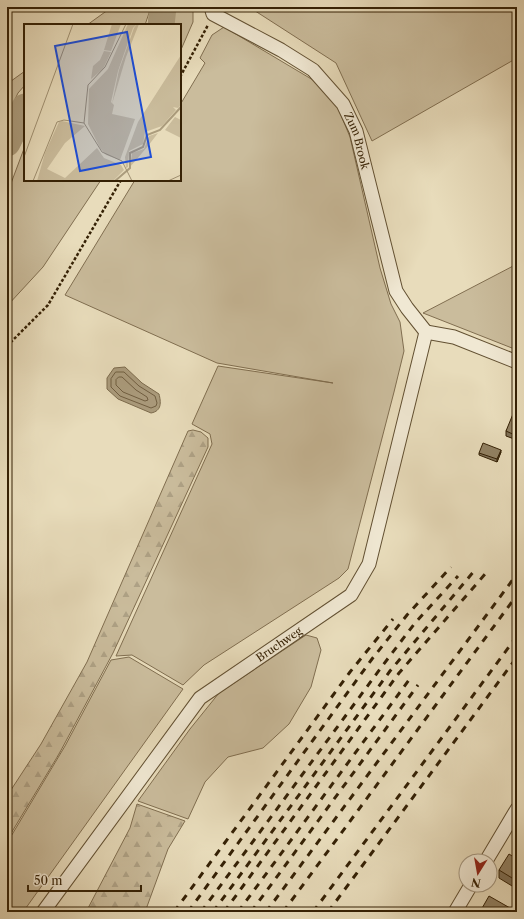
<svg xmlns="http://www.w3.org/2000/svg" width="524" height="919" font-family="'Libre Caslon Text',serif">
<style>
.green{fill:#cabc9c;stroke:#806e50}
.forest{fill:url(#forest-firs);stroke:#806e50}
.water{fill:#ab9c7d;stroke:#7c6b4d}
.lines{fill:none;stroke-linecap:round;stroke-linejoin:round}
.shore{stroke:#705e41;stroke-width:1}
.river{stroke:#ab9c7d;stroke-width:27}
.minor-casing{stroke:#625032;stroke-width:15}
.path{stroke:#352105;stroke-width:2.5;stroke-dasharray:3 2;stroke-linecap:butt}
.minor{stroke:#f0e8d3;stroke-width:13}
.rail{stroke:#352105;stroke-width:3;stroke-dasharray:7 7;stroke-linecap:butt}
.wall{fill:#7e7056;stroke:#352105}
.shaded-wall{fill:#665b46;stroke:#352105}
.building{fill:#928264;stroke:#352105}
.labels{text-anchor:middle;stroke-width:4;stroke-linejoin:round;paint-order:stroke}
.street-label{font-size:11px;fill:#352105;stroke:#f0e8d3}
.inset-river{fill:none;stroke:#ab9c7d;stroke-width:2}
.inset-road{fill:none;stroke:#a09172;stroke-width:1}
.view{fill:#1d4ed8;fill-opacity:0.15;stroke:#1d4ed8;stroke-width:2}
.inset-edge{fill:none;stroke:#352105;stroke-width:2}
</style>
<defs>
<pattern id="forest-firs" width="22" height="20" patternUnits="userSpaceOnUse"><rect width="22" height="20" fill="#cabc9c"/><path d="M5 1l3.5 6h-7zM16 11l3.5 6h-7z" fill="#aea185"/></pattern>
</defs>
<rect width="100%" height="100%" fill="#e8dcbb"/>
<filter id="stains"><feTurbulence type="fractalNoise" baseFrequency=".005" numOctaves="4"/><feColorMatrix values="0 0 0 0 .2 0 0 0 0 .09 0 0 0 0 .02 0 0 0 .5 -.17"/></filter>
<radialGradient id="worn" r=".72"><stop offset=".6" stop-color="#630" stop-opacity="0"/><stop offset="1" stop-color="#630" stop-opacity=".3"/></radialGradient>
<!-- green -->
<g class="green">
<path d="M112 7H151L145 25H87Z"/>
<path d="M171 7H193V22L180 52V25H170Z"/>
<path d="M249 7H517V58L372 141 336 63Z"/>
<path d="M224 27 313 80 338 108 350 137 380 268 391 304 400 322 404 351 394 392 348 569 339 578 204 665 183 685 132 655 116 656 212 444 210 434 192 424 218 366 333 383 217 363 65 295 135 180H180V105L205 63 200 58 212 35Z"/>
<path d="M25 71V85L18 93 7 116V84Z"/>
<path d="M25 146V180H101L43 267 7 306V187L10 186Z"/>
<path d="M517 264V350L423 313Z"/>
<path d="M306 635 317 638 321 650 311 687 289 724 263 748 228 757 205 782 188 819 138 801 190 729 219 693Z"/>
<path d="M129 657 183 689 23 912H7V843L65 746 111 660Z"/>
</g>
<!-- forest -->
<g class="forest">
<path d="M193 430 201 432 208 438V447L113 653 59 754 7 840V796L41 744 87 662 188 431Z"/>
<path d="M137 804 185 821 168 849 145 912H86L130 828Z"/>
</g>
<!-- water -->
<path class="water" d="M125 367 142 383 159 394C161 402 162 411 151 413L118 399 107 389V378L114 368Z"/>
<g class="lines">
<!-- shore -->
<g class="shore">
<path d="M116 372H124L139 386 155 396 157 403 156 406 151 408 120 396 111 387V379Z"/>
<path d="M119 377H122L136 390 147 397 148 400 145 401 123 392 116 385V380Z"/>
</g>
<!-- river -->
<g class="river">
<path d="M161 25 163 7"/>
<path d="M7 143 25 107"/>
</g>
<defs>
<g id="minor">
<path id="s1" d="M211 7 213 14 281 50 313 70 343 104 356 131 396 291 407 308 426 332"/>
<path d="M426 332 454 337 517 362"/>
<path d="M486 861 517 809"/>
<path id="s2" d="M43 912 200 698 351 595 369 564 426 332"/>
<path d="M455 912 471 885"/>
</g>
</defs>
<!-- minor casing -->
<use href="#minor" class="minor-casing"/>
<!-- path -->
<g class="path">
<path d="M180 77 208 25"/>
<path d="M7 346 48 305 121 180"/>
</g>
<!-- minor -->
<use href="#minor" class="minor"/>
<!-- rail -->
<g class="rail">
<path d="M174 912 350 672 393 619"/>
<path d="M188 912 372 659 407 615 451 567"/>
<path d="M201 912 383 665 415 623 458 576"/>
<path d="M213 912 390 671 475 570"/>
<path d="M224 912 399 673 486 573"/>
<path d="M238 912 409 680"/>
<path d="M251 912 418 685"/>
<path d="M266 912 517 574"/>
<path d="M283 912 517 595"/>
<path d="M313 912 517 636"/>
<path d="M328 912 517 657"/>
</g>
</g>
<!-- wall -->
<g class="wall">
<path d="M517 416V456L513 455V450L517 440 506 436V431Z"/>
<path d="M501 452 497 462 479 455V453Z"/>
<path d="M517 859V889L499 878V870Z"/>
</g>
<!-- shaded-wall -->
<path class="shaded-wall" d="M501 450V452L497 462V459Z"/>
<!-- building -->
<g class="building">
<path d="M513 414 517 416V436L506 431Z"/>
<path d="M517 440V451L513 450Z"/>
<path d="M483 443 501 450 497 459 479 453Z"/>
<path d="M509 854 517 859V881L499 870Z"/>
<path d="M489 896 517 912H486L481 910Z"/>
</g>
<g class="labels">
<!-- street labels -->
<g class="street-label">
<text dy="4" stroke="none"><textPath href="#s1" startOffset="207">Zum Brook</textPath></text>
<text dy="4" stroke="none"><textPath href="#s2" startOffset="361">Bruchweg</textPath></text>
</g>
</g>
<!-- overview -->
<g transform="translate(24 24)">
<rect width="157" height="157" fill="#e8dcbb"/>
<path d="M104 0H113L109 4 94 47 87 78 90 81 88 90 111 95 96 136 82 131 76 124 64 100 65 65 84 45ZM80 27 87 28 79 45 67 55 69 42 76 36ZM157 31V81L154 84 149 83 152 86 138 102 121 108 119 120 105 127 104 143 102 144 101 133 114 98ZM38 97 61 102 41 119 23 145 41 154 73 124 80 134 97 141 100 146 89 157H13L21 129 35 98ZM134 109 124 122 106 143 108 129 120 125 125 112Z" fill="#cabc9c"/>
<path d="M88 0H97L87 27 80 26ZM113 0H115L102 33 88 80 95 46 110 4ZM151 93 157 96V114L141 106Z" fill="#cabc9c"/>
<path class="inset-river" d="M91 157 106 144V129L119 123 123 111 136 106 157 83"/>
<path class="inset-road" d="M60 99 64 61 81 43 102 0M60 99 78 128 98 137 108 157M0 133 49 0M9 157 33 98 40 96 60 99M144 157 157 151"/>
<path class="view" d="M103 8 127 133 56 147 31 22Z"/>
<rect width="157" height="157" class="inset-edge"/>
</g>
<!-- margin -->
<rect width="524" height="919" fill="none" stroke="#e8dcbb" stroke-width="24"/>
<rect x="8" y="8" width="508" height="903" fill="none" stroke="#352105" stroke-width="2"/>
<rect x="12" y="12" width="500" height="895" fill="none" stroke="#352105"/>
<!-- north arrow -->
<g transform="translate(478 873) rotate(191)"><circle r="19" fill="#f0e8d3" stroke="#a59881"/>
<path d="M0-3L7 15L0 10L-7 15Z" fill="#8f2418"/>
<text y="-6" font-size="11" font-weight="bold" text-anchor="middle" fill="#352105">N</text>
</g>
<!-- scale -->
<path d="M28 885v6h113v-6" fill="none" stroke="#352105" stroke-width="2"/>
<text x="34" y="885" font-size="12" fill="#352105" stroke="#f0e8d3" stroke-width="3" paint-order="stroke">50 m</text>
<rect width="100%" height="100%" filter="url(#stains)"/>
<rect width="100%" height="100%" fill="url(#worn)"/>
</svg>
